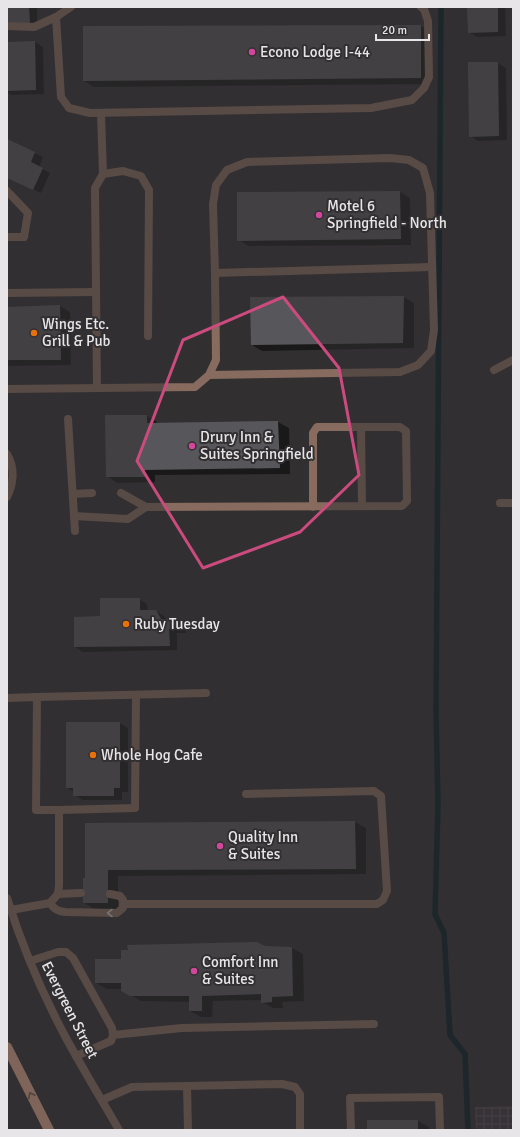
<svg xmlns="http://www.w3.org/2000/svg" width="520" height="1137" font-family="Signika,sans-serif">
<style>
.industrial{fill:url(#industrial-grid)}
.shadow{fill:#0007}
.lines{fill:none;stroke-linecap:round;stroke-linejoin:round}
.stream{stroke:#031c25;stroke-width:5.5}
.building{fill:#57565a}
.service{stroke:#876b5e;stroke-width:8}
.minor{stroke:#876b5e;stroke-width:8}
.primary{stroke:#dda589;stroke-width:10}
.oneway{stroke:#cac0be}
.oneway2{stroke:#765e54}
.marked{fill:none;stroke:#cb4b7e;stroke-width:3;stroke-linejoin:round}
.hotel-dot{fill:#d1479c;stroke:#322f31;stroke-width:1.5}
.food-dot{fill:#e8710a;stroke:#322f31;stroke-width:1.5}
.labels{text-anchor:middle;stroke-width:4;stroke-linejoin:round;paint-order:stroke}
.poi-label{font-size:15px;fill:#e7e5e7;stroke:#322f31;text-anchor:start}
.street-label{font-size:15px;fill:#e7e5e7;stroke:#322f31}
</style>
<defs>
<pattern id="industrial-grid" width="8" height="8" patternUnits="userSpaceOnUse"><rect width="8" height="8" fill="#3f373e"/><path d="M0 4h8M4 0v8" fill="none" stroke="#5b545a"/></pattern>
</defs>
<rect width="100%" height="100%" fill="#322f31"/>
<!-- industrial -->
<path class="industrial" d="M513 1106V1130H476L475 1107Z"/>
<!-- shadow -->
<g class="shadow">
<rect x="7" y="7" width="30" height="20"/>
<path d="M468 7H505L506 36 477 37 469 32Z"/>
<path d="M421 26 431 32V84L94 87 84 81Z"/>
<path d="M35 42 43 47 44 94 12 95 7 92V43Z"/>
<path d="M498 63 506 68 507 140 478 141 470 136Z"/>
<path d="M7 140 43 157 39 167 50 173 41 193 7 178Z"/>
<path d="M400 192 410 198 411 245 249 246 238 240Z"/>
<path d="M403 297 414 303V348L262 351 252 345Z"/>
<path d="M60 306 70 312 71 365 7 366V308Z"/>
<path d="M147 416 157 422V424L278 422 289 428 290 474 155 475V482L117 483 107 476Z"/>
<path d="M139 599 147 604 148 611H156L164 616 167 620H178L186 625V633H177V650L83 652 75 647 101 617Z"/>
<path d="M120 723 128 728V792H122V800H83L74 795V792L67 788Z"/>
<path d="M355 822 366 828V874L118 876V909H95L84 903 86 879V824Z"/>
<path d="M265 947 292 948 303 954 304 1001 282 1002 283 1008H273L262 1002V1000L213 1001 212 1017H201L190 1011V1002L141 1001 122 990V989H107L96 983 123 960Z"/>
<path d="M368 1121H418L429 1127V1130H368Z"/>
</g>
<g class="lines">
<!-- stream -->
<path class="stream" d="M441 7 436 712 438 804 435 914 444 933 450 1035 465 1054 468 1130"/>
</g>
<!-- building -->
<g class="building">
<path d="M7 7H29L30 23H7Z"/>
<path d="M467 7H498V32L468 33Z"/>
<path d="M421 25V78L83 81V26Z"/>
<path d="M35 41 36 90 7 91V42Z"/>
<path d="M468 62H498L499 136 469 137Z"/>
<path d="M7 139 35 152 31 162 43 168 33 190 7 178Z"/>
<path d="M400 191 401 239 237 241V192Z"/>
<path d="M404 296 403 343 251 345 250 297Z"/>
<path d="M60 305 61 360H7V307Z"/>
<path d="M105 415H147V423L278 421 280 468 145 470V477H106Z"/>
<path d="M100 598H140V610H156L161 619H178V629H169L170 646 74 647V617L100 616Z"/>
<path d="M66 722H120V788H114V796H73V788H66Z"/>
<path d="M355 821 356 869 108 870V903H83V878H85V823Z"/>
<path d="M257 942 265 946 292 947 293 996 272 997V1002L261 1003V994L202 996V1011H189V996H130L121 991V983H95V959H121V950H128L127 945Z"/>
<rect x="367" y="1120" width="51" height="10"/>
</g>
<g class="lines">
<!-- service -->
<g class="service">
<path d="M56 17 61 97 69 108 90 113 371 108 412 100 424 88 429 77 428 21 424 9 421 7"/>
<path d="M7 26 34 27 56 17 71 7"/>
<path d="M101 113 103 174"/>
<path d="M7 191 28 213 24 237H7"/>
<path d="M215 273 432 267"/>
<path d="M7 293 96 292"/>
<path d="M97 388 95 188 103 174 123 171 141 176 149 190 148 336"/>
<path d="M7 389 195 387 209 375 216 360 215 273 213 204 216 185 227 170 247 162 390 158 409 160 423 168 430 193 434 330 431 351 418 365 400 372 209 375"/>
<path d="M68 419 75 531"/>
<path d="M361 427 362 506"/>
<path d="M121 493 146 507"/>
<path d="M73 494 92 493"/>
<path d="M500 503H513"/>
<path d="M74 516 128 519 146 507 402 506 407 501 406 431 400 427H317L313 433V507"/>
<path d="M37 697 206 693"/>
<path d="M7 698 37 697 36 810H59V885L58 894 50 903 11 910"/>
<path d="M59 810 135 808 136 695"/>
<path d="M58 894 81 893"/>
<path d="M50 903C54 909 57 911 65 912L117 913 123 908V900L120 896 110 894"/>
<path d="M124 904H377L383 900 387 891 381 796 374 791 246 794"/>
<path d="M30 961 58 952H66L73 958 112 1028 113 1035 111 1041 76 1056"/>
<path d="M113 1035 182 1028 374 1024"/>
<path d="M187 1086 282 1084 295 1087 300 1094V1130"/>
<path d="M102 1100 132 1087 187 1086 188 1130"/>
<path d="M351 1130 350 1098 439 1097 440 1130"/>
</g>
<!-- minor -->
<g class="minor">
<path d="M494 370 513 360"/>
<path d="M7 454C15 467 14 483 7 497"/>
<path d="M7 898C22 946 42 993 66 1038 83 1069 101 1099 119 1130"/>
</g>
<!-- primary -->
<path class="primary" d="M7 1047 49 1130"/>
</g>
<!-- one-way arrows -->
<defs><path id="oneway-chevron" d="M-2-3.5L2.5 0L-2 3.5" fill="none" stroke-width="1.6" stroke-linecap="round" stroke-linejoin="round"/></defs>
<use class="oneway" href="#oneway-chevron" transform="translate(110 913) rotate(-180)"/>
<use class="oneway2" href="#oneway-chevron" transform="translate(31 1095) rotate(-117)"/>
<!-- marked area -->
<path d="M0 0H520V1137H0ZM283 297 339 368 359 475 300 532 203 568 137 461 183 340Z" fill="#322f31" fill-opacity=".55" fill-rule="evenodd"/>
<path class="marked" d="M283 297 339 368 359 475 300 532 203 568 137 461 183 340Z"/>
<!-- markers -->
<g class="hotel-dot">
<circle cx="252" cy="52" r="4"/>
<circle cx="319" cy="215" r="4"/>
<circle cx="192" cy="446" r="4"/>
<circle cx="220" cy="846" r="4"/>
<circle cx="194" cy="971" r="4"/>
</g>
<g class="food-dot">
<circle cx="34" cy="333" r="4"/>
<circle cx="126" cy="624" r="4"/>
<circle cx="93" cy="755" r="4"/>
</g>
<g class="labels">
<!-- poi labels -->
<g class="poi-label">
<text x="260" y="57">Econo Lodge I-44</text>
<text x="327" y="211">Motel 6<tspan x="327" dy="17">Springfield - North</tspan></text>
<text x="42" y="329">Wings Etc.<tspan x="42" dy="17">Grill &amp; Pub</tspan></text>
<text x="200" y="442">Drury Inn &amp;<tspan x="200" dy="17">Suites Springfield</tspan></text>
<text x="134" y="629">Ruby Tuesday</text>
<text x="101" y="760">Whole Hog Cafe</text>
<text x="228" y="842">Quality Inn<tspan x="228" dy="17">&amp; Suites</tspan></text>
<text x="202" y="967">Comfort Inn<tspan x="202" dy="17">&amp; Suites</tspan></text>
</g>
<!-- street labels -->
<g class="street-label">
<text transform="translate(70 1010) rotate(63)" y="5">Evergreen Street</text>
</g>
</g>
<!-- border -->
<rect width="520" height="1137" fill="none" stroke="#e7e5e7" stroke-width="16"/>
<!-- scale -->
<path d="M376 34v6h53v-6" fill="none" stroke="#e7e5e7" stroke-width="2"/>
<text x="382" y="34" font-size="12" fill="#e7e5e7" stroke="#322f31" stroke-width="3" paint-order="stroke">20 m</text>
</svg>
